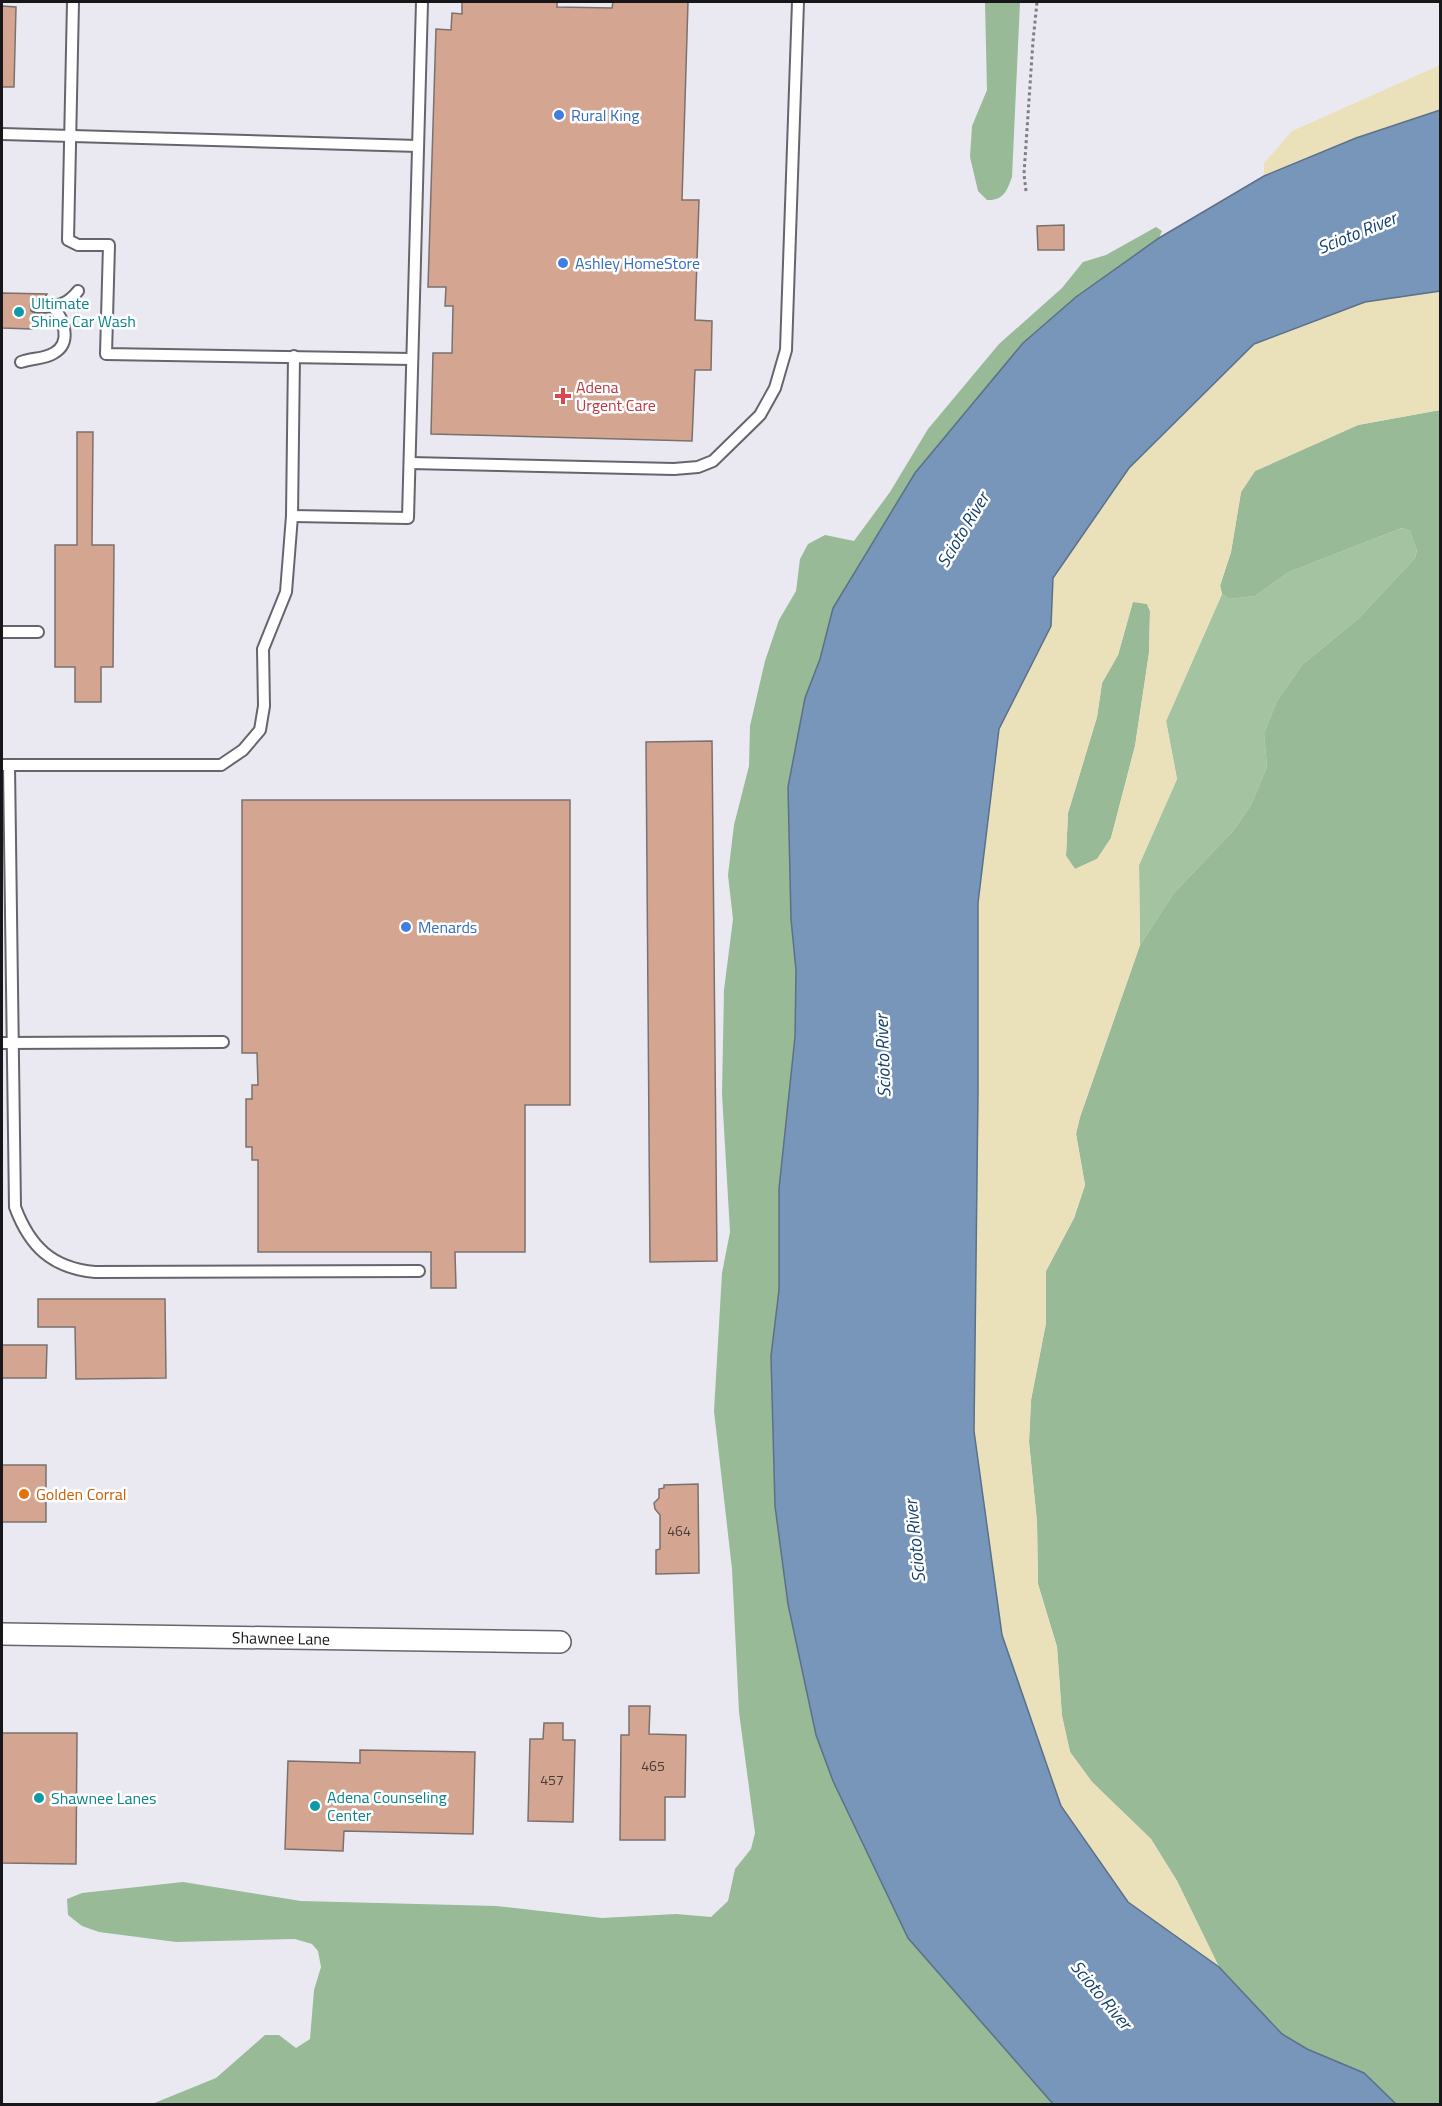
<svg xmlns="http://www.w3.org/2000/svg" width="1442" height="2106" font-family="'Titillium Web',sans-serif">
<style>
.green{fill:#a4c4a1}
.forest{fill:#98ba96}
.sand{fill:#eae1bb;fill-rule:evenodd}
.water{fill:#7896b9;stroke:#5b7089;stroke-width:1.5}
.building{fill:#d4a692;stroke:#7a716d;stroke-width:1.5}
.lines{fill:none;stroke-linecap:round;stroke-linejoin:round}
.service-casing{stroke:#66656d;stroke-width:14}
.minor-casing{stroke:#66656d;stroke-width:24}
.path{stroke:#7f7e84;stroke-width:3;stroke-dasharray:3 3;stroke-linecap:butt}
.service{stroke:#fff;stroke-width:10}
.minor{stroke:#fff;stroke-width:21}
.shop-dot{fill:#3f7fe0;stroke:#fff;stroke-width:2}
.culture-dot{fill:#0f9aa8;stroke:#fff;stroke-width:2}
.health-dot{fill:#e0444e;stroke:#fff;stroke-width:2}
.food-dot{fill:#e8710a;stroke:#fff;stroke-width:2}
.labels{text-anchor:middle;stroke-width:5;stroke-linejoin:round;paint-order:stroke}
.number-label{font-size:14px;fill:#463b38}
.shop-label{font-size:16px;fill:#366cbe;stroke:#fff;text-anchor:start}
.culture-label{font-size:16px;fill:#0d838f;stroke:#fff;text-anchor:start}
.health-label{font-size:16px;fill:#be3a42;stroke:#fff;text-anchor:start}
.food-label{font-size:16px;fill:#c56008;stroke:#fff;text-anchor:start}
.street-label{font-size:16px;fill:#17171a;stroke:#fff}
.water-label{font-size:18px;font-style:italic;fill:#13406d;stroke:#fff}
</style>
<rect width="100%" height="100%" fill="#eae9f2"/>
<!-- green -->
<path class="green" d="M1402 528 1410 531 1417 549 1415 558 1359 618 1302 665 1277 701 1264 733 1267 767 1251 805 1233 831 1174 893 1140 945 1139 865 1177 779 1166 721 1222 594 1229 599 1255 596 1289 572Z"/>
<!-- forest -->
<g class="forest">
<path d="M985 2H1020L1012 177C1007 191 1003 201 987 200L978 191 970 157 972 126 987 90Z"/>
<path d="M1156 227 1162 231 1159 238 820 659 805 698 788 787 791 919 796 970 795 1037 779 1189V1290L771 1356 775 1506 788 1604 816 1735 833 1781 908 1938 1053 2104H152L216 2078 265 2035H279L296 2048 310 2039 314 1990 321 1967 318 1951 312 1944 295 1939 176 1942 99 1932 82 1926 68 1915 67 1899 82 1893 183 1882 301 1901 496 1906 602 1918 676 1914 711 1917 728 1901 735 1869 751 1849 755 1833 739 1712 732 1569 714 1411 722 1273 730 1232 722 1094 724 990 733 919 728 875 734 825 749 766 750 726 765 661 779 620 796 591 800 559 808 544 825 535 854 541 890 492 928 429 999 344 1062 288 1083 262 1106 255Z"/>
<path d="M1440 410V2104H1396L1364 2073 1307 2049 1282 2034 1219 1967 1177 1881 1151 1839 1092 1782 1070 1752 1062 1716 1057 1647 1038 1584 1037 1522 1029 1442 1031 1400 1046 1323V1271L1074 1218 1085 1185 1076 1134 1080 1117 1140 945 1174 893 1233 831 1251 805 1267 767 1264 733 1277 701 1302 665 1359 618 1415 558 1417 550 1410 531 1402 528 1289 572 1255 596 1229 599 1222 594 1220 586 1231 552 1241 492 1255 471 1358 425Z"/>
<path d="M1133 601 1147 604 1150 611 1149 653 1135 746 1111 838 1097 859 1075 869 1066 856 1068 813 1097 717 1102 683 1118 655Z"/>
</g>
<!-- sand -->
<g class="sand">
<path d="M1440 65V110L1356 138 1264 176V163L1292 131Z"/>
<path d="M1440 291V410L1358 425 1255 471 1241 492 1231 552 1220 585 1222 594 1166 721 1177 779 1139 865 1140 945 1080 1117 1076 1134 1085 1185 1074 1218 1046 1271V1323L1031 1400 1029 1442 1037 1522 1038 1584 1057 1647 1062 1716 1070 1752 1092 1782 1151 1839 1177 1881 1219 1967 1128 1902 1061 1807 1002 1635 974 1431 978 1092V903L999 729 1051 626 1053 578 1129 468 1254 344 1365 302ZM1133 602 1147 604 1150 611 1149 653 1135 746 1111 838 1097 859 1075 869 1066 856 1068 813 1097 717 1102 683 1118 655Z"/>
</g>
<!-- water -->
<path class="water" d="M1440 110V291L1365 302 1254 344 1129 468 1053 578 1051 626 999 729 978 903V1092L974 1431 1002 1635 1061 1806 1128 1902 1219 1967 1282 2034 1307 2049 1364 2073 1396 2104H1053L908 1938 833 1781 816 1735 788 1604 775 1506 771 1356 779 1290V1189L795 1037 796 970 791 919 788 787 805 698 820 659 833 608 915 473 1023 343 1076 297 1159 238 1264 176 1356 138Z"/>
<!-- building -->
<g class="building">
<path d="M462 2H557V7L612 8 613 2H688L682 200H699L695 320 712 321 711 370H695L692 441 431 434 433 353H452L453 306H445L446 287H428L436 29 451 30 452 13 462 14Z"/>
<path d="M2 6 16 7 14 87H2Z"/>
<path d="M1064 225V250H1038L1037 226Z"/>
<path d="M2 293 47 294 44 299 34 300 30 304 31 311 37 314V316H32V329L2 328Z"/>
<path d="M77 432H93L92 545H114L113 667H101V702H75V667H55V545H77Z"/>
<path d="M712 741 717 1261 650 1262 646 742Z"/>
<path d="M242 800H570V1105H525V1252H455L456 1288H431V1252H258V1160H252V1147H246V1099H252V1085H258L257 1053H242Z"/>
<path d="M38 1299H165L166 1378 76 1379 75 1327H38Z"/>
<path d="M2 1345H47L46 1378H2Z"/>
<rect x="2" y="1465" width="44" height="57"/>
<path d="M698 1484 699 1573 656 1574V1550L660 1549V1515L655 1509 654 1503 659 1498V1489L664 1488V1485Z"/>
<path d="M629 1706H650L649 1734 686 1735 685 1797H665V1840H620L621 1735H629Z"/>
<path d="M544 1723H563V1740H575L573 1822 528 1821 530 1739H543Z"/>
<path d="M2 1733H77L76 1864 2 1863Z"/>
<path d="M360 1750 475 1752 473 1834 344 1831 343 1851 285 1849 288 1761 360 1763Z"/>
</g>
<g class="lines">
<defs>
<g id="service">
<path d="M73 2 68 240 78 245H109L106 354 412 359"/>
<path d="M2 134 418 146"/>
<path d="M37 307C55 307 66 306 78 291"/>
<path d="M21 362C32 358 45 359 54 353 72 343 64 319 53 307"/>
<path d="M410 463 674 469 698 467 713 461 760 415 775 388 786 350 798 2"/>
<path d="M292 516 408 518 422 2"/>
<path d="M2 632H38"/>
<path d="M2 765H221L243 750 260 730 264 706 263 649 286 592 292 516 294 356"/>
<path d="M9 766 15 1207C30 1247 52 1268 95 1272L419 1271"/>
<path d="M2 1043 223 1042"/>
</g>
<path id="minor" d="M2 1634 560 1642"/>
</defs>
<!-- service casing -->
<use href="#service" class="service-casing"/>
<!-- minor casing -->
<use href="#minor" class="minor-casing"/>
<!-- path -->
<path class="path" d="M1026 191 1024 174 1033 41 1037 2"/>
<!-- service -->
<use href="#service" class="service"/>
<!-- minor -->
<use href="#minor" class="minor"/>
</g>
<!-- markers -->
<g class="shop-dot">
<circle cx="559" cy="115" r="6"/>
<circle cx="563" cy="263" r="6"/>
<circle cx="406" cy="927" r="6"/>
</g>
<g class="culture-dot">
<circle cx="19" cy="312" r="6"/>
<circle cx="39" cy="1798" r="6"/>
<circle cx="315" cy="1806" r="6"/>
</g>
<path class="health-dot" d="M560 387h6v6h6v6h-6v6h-6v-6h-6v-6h6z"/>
<circle class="food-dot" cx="24" cy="1494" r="6"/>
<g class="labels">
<!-- number labels -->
<g class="number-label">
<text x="679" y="1536">464</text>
<text x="653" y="1771">465</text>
<text x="552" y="1785">457</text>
</g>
<!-- shop labels -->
<g class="shop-label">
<text x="571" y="121">Rural King</text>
<text x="575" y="269">Ashley HomeStore</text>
<text x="418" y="933">Menards</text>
</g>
<!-- culture labels -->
<g class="culture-label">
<text x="31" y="309">Ultimate<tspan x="31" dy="18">Shine Car Wash</tspan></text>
<text x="327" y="1803">Adena Counseling<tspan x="327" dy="18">Center</tspan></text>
<text x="51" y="1804">Shawnee Lanes</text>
</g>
<!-- health labels -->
<g class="health-label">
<text x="576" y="393">Adena<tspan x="576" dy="18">Urgent Care</tspan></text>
</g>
<!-- food labels -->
<g class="food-label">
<text x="36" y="1500">Golden Corral</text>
</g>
<!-- street labels -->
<g class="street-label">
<text transform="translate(281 1638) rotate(1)" y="6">Shawnee Lane</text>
</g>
<!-- water labels -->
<g class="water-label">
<text transform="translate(1357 233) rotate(-22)" y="6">Scioto River</text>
<text transform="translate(963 530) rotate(-59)" y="6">Scioto River</text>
<text transform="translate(883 1056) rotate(-92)" y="6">Scioto River</text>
<text transform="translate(915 1541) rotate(-96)" y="6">Scioto River</text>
<text transform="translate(1101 1995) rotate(50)" y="6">Scioto River</text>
</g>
</g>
<!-- border -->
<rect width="1442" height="2106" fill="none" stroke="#17171a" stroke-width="6"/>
</svg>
